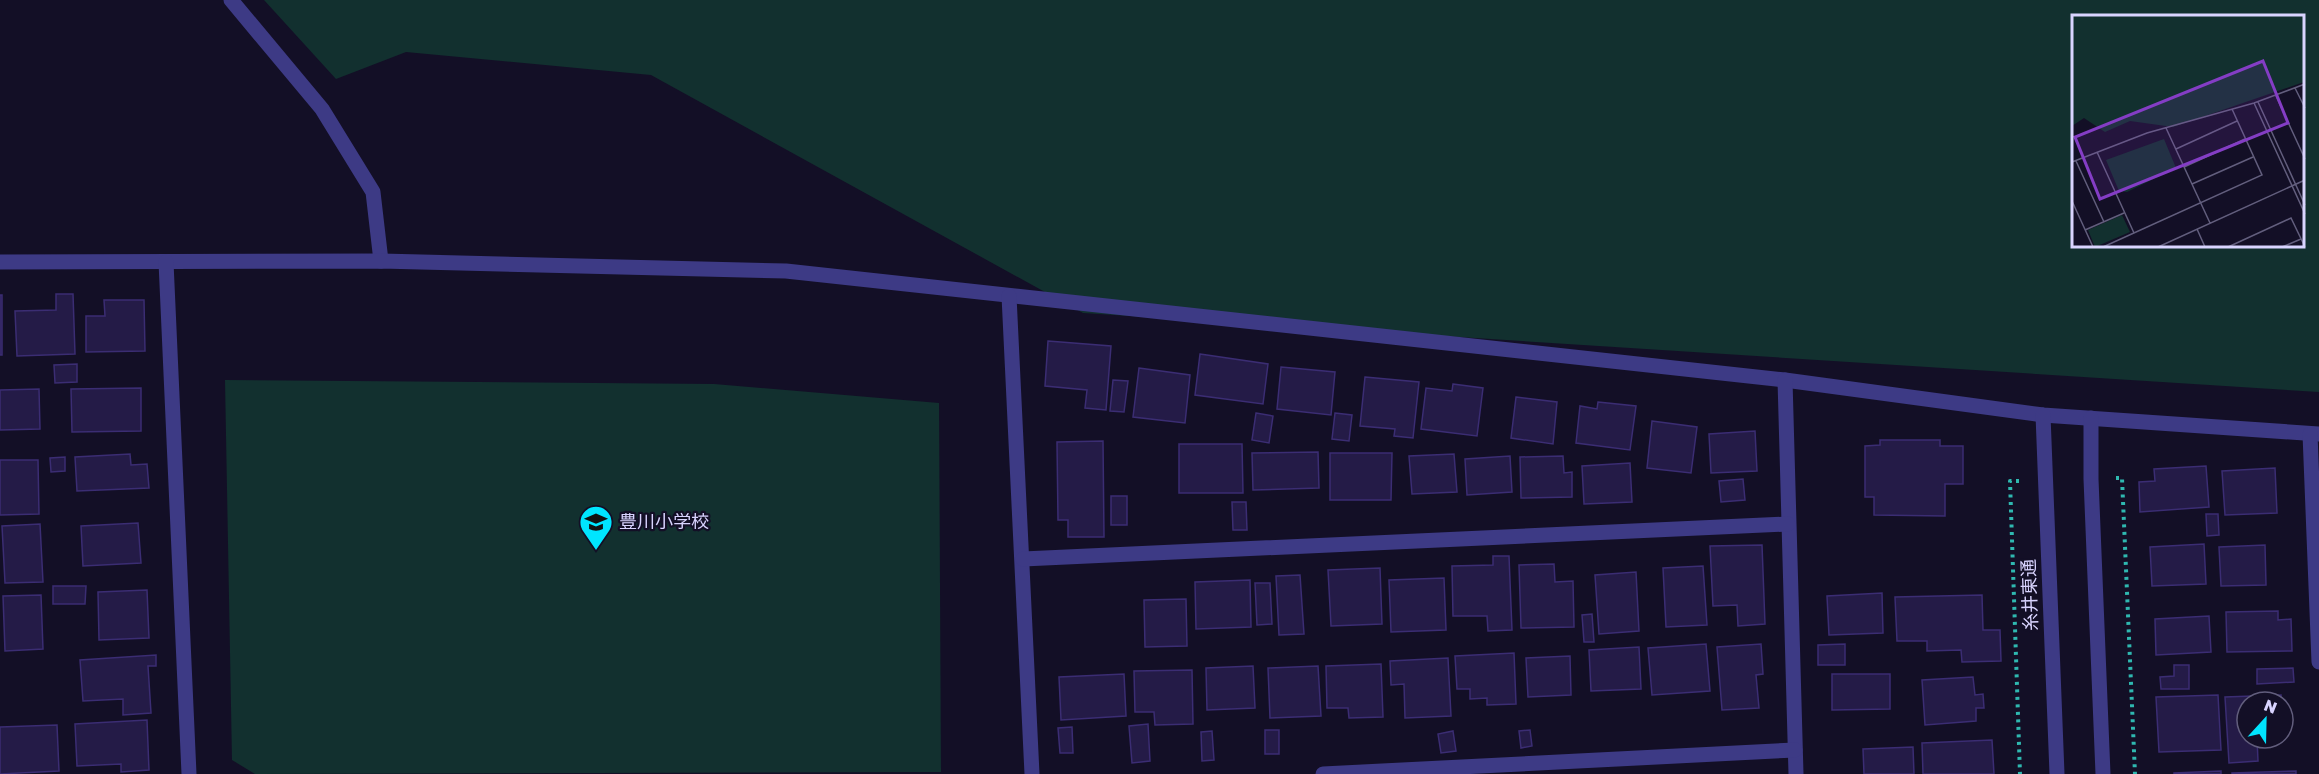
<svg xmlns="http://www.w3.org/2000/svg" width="2319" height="774" font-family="'Golos Text','Noto Sans JP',sans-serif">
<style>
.green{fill:#12302f;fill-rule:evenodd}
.building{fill:#241b47;stroke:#3b2d73;stroke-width:1.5}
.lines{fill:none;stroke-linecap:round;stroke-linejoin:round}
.path{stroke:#2fb8b0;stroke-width:4;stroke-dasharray:3 4.5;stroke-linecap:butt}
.minor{stroke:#3d3a85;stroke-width:15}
.labels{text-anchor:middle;stroke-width:4.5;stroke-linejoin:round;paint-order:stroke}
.poi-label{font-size:18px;fill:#d9d4ff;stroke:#130f26;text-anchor:start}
.street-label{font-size:18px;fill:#d9d4ff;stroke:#130f26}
.inset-road{fill:none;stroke:#625e7d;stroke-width:1.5}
.view{fill:#843dc5;fill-opacity:0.15;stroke:#843dc5;stroke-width:3}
.inset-edge{fill:none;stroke:#d9d4ff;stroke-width:3}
</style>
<rect width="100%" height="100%" fill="#130f26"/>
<!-- green -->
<g class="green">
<path d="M264 0H2319V392L1083 313 651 75 406 52 336 79ZM2073 16H2302V246H2073Z"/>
<path d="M225 380 714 384 939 403 941 772 255 774 232 760Z"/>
</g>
<!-- building -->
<g class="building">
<path d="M56 294H73L75 354 17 356 15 311 56 310Z"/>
<rect x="0" y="295" width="2" height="60"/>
<path d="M104 300H144L145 351 86 352V316H105Z"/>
<path d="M1048 341 1111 346 1106 410 1085 408 1087 390 1045 386Z"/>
<path d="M1200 354 1268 364 1263 404 1195 395Z"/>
<path d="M77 364V382L55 383 54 365Z"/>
<path d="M1281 367 1335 372 1331 415 1277 409Z"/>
<path d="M1139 368 1190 375 1185 423 1133 417Z"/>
<path d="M1365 377 1419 382 1413 438 1394 436 1395 429 1360 426Z"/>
<path d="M1113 380 1128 381 1124 412 1110 411Z"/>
<path d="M1453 384 1483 388 1477 436 1421 429 1426 388 1452 391Z"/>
<path d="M141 388V431L72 432 71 389Z"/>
<path d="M39 389 40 429 0 430V390Z"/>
<path d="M1516 397 1557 402 1553 444 1511 438Z"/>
<path d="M1598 402 1636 406 1630 450 1576 443 1580 406 1597 409Z"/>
<path d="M1256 413 1273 416 1269 443 1252 440Z"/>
<path d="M1335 413 1352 415 1349 441 1332 439Z"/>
<path d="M1652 421 1697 427 1691 473 1647 468Z"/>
<path d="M1755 431 1757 471 1711 473 1709 434Z"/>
<path d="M1880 440H1940V446H1963V484H1945V516L1874 515V497H1865V446L1880 445Z"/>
<path d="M1103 441 1104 537H1068V520H1058L1057 442Z"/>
<path d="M1179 444H1242L1243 493H1179Z"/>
<path d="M1318 452 1319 488 1253 490 1252 453Z"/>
<path d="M1330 453H1392L1391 500H1330Z"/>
<path d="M130 454 131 465 147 464 149 488 77 491 75 457Z"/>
<path d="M1454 454 1457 492 1412 494 1409 456Z"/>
<path d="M1510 456 1512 492 1467 495 1465 459Z"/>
<path d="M1563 456 1564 473 1572 472V497L1521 498 1520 457Z"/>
<path d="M65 457V471L51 472 50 458Z"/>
<path d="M0 460H38L39 514 0 515Z"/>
<path d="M1630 463 1632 502 1584 504 1582 466Z"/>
<path d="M2206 466 2209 507 2140 512 2139 482 2155 481 2154 469Z"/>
<path d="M2275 468 2277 513 2225 515 2222 471Z"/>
<path d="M1743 479 1745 500 1721 502 1719 481Z"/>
<rect x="1111" y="496" width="16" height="29"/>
<path d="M1232 502H1246L1247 530H1233Z"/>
<path d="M2206 514H2218L2219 535 2207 536Z"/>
<path d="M138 523 141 563 83 566 81 526Z"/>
<path d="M40 524 43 582 5 583 2 526Z"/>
<path d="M2204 544 2206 584 2152 586 2150 547Z"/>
<path d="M1762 545 1765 624 1738 626 1737 605 1713 606 1710 546Z"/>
<path d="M2265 545 2266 585 2221 586 2219 547Z"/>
<path d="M1493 556H1509L1512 630 1488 631 1487 616H1453L1452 566 1493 565Z"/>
<path d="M1554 564 1555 582 1573 581 1574 627 1521 628 1519 565Z"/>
<path d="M1703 566 1707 625 1666 627 1663 568Z"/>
<path d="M1380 568 1382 624 1331 626 1328 570Z"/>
<path d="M1636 572 1639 631 1599 634 1595 575Z"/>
<path d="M1300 575 1304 634 1279 635 1276 576Z"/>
<path d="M1444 578 1446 630 1391 632 1389 580Z"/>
<path d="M1250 580 1251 627 1196 629 1195 582Z"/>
<path d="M1255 583H1270L1272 624 1257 625Z"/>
<path d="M53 586H86L85 604H53Z"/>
<path d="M147 590 149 638 99 640 98 592Z"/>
<path d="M1882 593 1883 633 1829 635 1827 596Z"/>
<path d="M41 595 43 649 5 651 3 596Z"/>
<path d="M1982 595 1983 630H2000L2001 661 1962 662 1961 650 1927 651V641H1897L1895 597Z"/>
<path d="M1186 599 1187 646 1145 647 1144 600Z"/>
<path d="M2278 611V620L2291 619 2292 651 2227 652 2226 612Z"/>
<path d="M1592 614 1594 642H1584L1582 615Z"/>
<path d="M2209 616 2211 652 2156 655 2155 619Z"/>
<path d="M1706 644 1710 691 1652 695 1648 648Z"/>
<path d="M1761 644 1763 674 1756 675 1759 708 1722 710 1717 647Z"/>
<path d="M1845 644V665H1818V645Z"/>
<path d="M1639 647 1641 689 1591 691 1589 650Z"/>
<path d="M1514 653 1516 704 1487 705V698L1470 699V689H1457L1455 656Z"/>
<path d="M156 655V666H148L151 713 123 715V699L83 701 80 660Z"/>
<path d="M1570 656 1571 695 1528 697 1526 658Z"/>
<path d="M1448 658 1451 716 1405 718 1404 684 1391 685 1390 661Z"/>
<path d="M1381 664 1383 717 1349 718 1348 708H1327L1326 666Z"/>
<path d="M2174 665H2189V689H2161L2160 677 2174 676Z"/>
<path d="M1253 666 1255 708 1207 710 1206 668Z"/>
<path d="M1318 666 1321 716 1270 718 1268 668Z"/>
<path d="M2293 668 2294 682 2257 684V669Z"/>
<path d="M1192 670 1193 724 1155 725 1154 712H1135L1134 671Z"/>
<path d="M1124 674 1126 716 1061 720 1059 677Z"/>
<path d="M1832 674H1890V709L1832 710Z"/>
<path d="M1973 677 1975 695 1983 694 1984 708H1976V721L1925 725 1922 680Z"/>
<path d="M2218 695 2221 750 2159 752 2156 697Z"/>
<path d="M2281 695V702H2247V738H2257L2258 761 2229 763 2225 697Z"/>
<path d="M147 720 149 770 121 772V764L77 766 75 724Z"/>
<path d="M1148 724 1150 761 1132 763 1129 726Z"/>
<path d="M57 725 59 771 0 774V727Z"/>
<path d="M1072 727 1073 753H1060L1058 728Z"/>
<rect x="1265" y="730" width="14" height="24"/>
<path d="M1530 730 1532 746 1521 748 1519 731Z"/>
<path d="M1212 731 1214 760 1202 761 1201 732Z"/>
<path d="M1453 731 1456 751 1441 753 1438 734Z"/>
<path d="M1992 740 1994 774H1923L1922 743Z"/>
<path d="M1913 747 1914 774H1864L1863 749Z"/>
<path d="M2221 771V774H2174V773Z"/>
<path d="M2296 771V774H2232V773Z"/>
</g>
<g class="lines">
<!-- path -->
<g class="path">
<path d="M2116 478H2122L2135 774"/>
<path d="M2019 481H2010L2020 774"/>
</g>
<!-- minor -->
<g class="minor">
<path d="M231 0 322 109 373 192 381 261"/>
<path d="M0 262 381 261 786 271 1785 380 2043 415 2319 434"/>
<path d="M166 262 189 774"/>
<path d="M1009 296 1032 774"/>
<path d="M1785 380 1796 774"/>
<path d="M2043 415 2057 774"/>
<path d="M2091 418V479L2103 774"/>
<path d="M2310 434 2319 662"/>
<path d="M1023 559 1788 524"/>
<path d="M1323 774 1795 750"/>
</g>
</g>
<!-- icons -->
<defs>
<symbol id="school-pin" viewBox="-11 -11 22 30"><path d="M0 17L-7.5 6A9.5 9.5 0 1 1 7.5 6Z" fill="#00e5ff" stroke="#130f26"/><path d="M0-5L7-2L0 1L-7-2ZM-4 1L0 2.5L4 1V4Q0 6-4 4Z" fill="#111"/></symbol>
</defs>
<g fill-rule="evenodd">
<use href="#school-pin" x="577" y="503" width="38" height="52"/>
</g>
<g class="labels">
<!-- poi labels -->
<g class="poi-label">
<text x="619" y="528">豊川小学校</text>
</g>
<!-- street labels -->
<g class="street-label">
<text transform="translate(2030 595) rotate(-92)" y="6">糸井東通</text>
</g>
</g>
<!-- overview -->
<g transform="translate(2072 15)">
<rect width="232" height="232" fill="#130f26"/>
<path d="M0 0H232V67L101 112 58 106 33 117 12 103 0 111ZM92 124 104 153 55 177 47 176 34 145ZM50 200 58 217 23 232 16 215Z" fill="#12302f"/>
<path class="inset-road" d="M223 73 233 93M204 81 233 144M186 87 233 190M182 88 233 199M94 113 138 208M104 134 165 106M25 137 62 218M4 146 32 207M0 147 75 118 182 88 233 69M112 152 173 124M120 169 181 142M0 186 21 232M125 214 133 232M13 215 52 198M31 232 190 160 160 94M86 232 233 165M156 232 219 203 233 232M210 232 229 224"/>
<path class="view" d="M191 46 216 108 28 184 3 122Z"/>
<rect width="232" height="232" class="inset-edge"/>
</g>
<!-- north arrow -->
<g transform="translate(2265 720) rotate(22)"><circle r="28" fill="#130f26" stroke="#625e7d" stroke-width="1.5"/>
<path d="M0-4.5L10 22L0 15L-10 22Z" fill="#00e5ff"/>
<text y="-9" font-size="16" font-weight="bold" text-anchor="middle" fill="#d9d4ff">N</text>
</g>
</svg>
